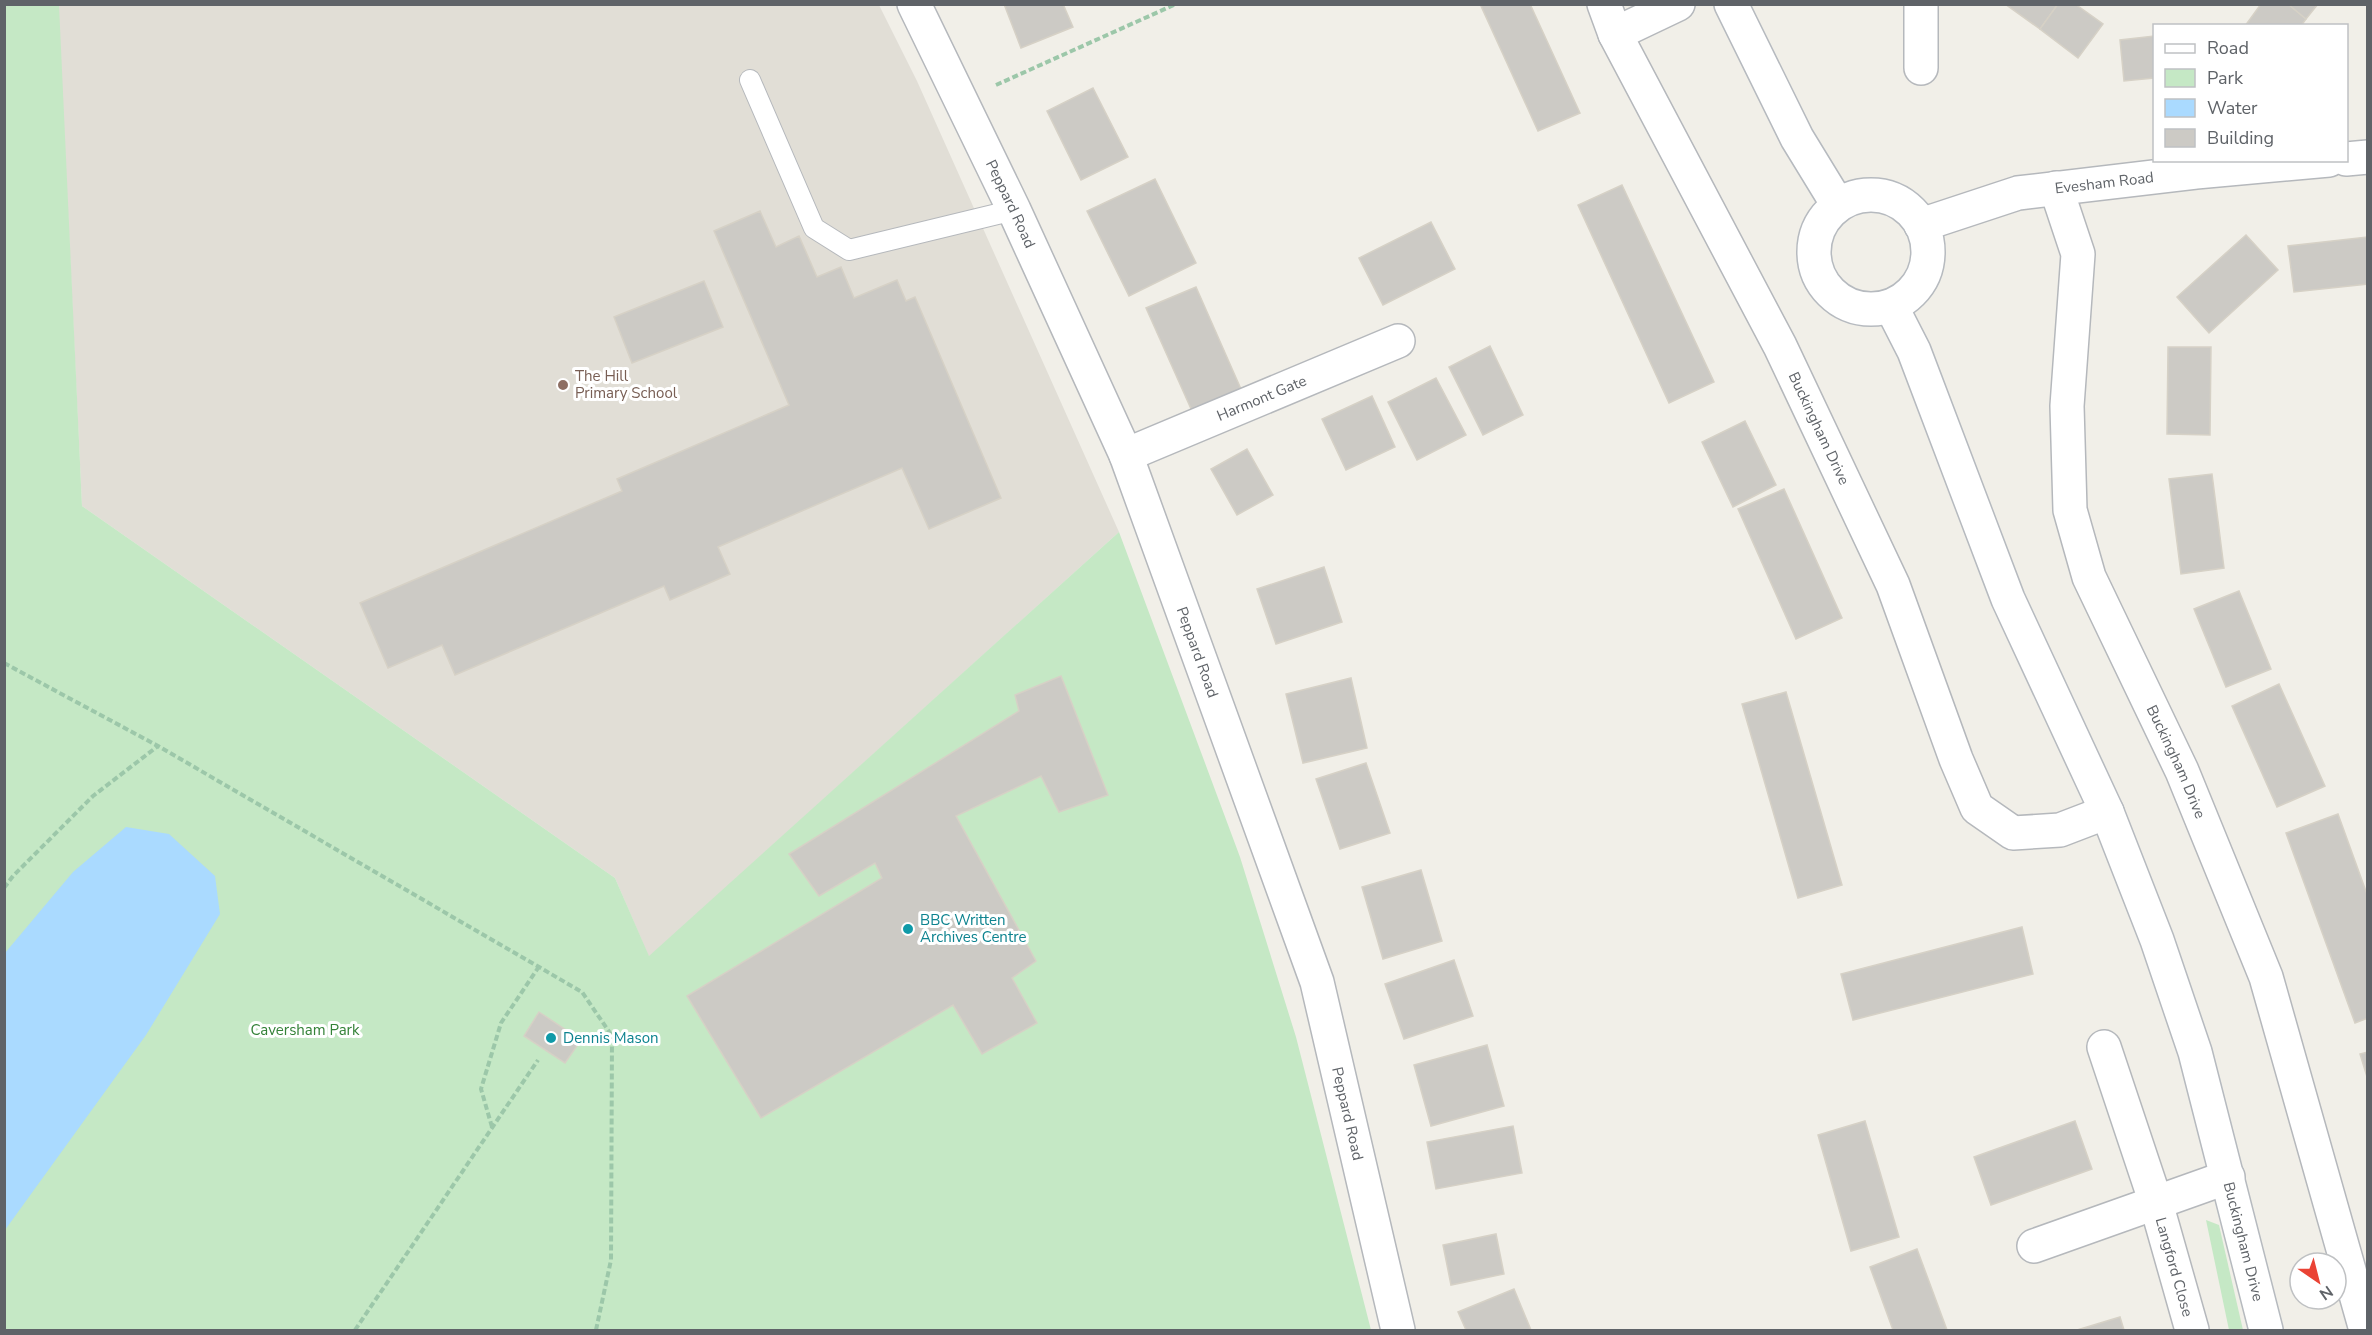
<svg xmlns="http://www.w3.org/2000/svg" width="2372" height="1335" font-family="'Nunito Sans',sans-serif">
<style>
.education{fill:#e1ded6}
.green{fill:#c5e8c5}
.water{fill:#aadaff}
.building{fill:#cccac5;stroke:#d6d1c6;stroke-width:1.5}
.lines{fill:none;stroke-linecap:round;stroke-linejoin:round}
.service-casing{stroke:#b5b8bc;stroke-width:22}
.minor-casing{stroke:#b5b8bc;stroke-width:36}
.tertiary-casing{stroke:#b5b8bc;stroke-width:36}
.secondary-casing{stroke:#b6babf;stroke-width:36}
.path{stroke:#9cc7a9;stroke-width:4;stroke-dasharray:6 3;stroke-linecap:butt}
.service{stroke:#fff;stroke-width:20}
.minor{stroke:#fff;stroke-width:33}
.tertiary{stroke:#fff;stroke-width:33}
.secondary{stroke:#fff;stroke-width:33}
.education-dot{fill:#8d6e63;stroke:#fff;stroke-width:2}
.culture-dot{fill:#0f9aa8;stroke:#fff;stroke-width:2}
.labels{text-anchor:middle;stroke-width:6;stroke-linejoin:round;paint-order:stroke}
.street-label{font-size:15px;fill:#5f6368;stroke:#fff}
.education-label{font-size:15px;fill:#785e54;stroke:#fff;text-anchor:start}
.culture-label{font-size:15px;fill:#0d838f;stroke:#fff;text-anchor:start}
.park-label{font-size:15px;fill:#348238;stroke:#fff}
</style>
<rect width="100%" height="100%" fill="#f1efe8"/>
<!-- education -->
<path class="education" d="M58 5H879L917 81 1119 532 649 957 615 878 82 506Z"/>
<!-- green -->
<g class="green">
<path d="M5 5H59L82 506 615 878 649 956 1119 532 1240 857 1296 1037 1371 1330H5Z"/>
<path d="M2206 1220 2219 1225 2243 1330H2229Z"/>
</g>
<!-- water -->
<path class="water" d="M126 827 169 834 215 876 220 914 146 1035 5 1230V953L73 872Z"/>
<!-- building -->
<g class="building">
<path d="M1004 4H1063L1073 27 1021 48Z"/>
<path d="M1485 4H1530L1580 113 1538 131 1481 6Z"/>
<path d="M2005 4H2058L2040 29Z"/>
<path d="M2058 4H2075L2103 24 2078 58 2040 29Z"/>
<path d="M2261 4H2288L2306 19 2301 26H2245Z"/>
<path d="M2288 4H2318L2306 19Z"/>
<path d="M2154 36V78L2124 81 2120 40Z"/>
<path d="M1093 88 1128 157 1081 180 1047 111Z"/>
<path d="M1155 179 1196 263 1129 296 1087 211Z"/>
<path d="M1622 185 1714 382 1669 403 1578 205Z"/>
<path d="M760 211 776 247 799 236 817 277 841 267 854 298 897 280 906 301 915 297 1001 498 929 529 902 468 718 547 730 574 670 600 664 586 455 675 442 645 388 668 360 603 622 491 617 479 789 405 714 231Z"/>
<path d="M1431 222 1455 269 1383 305 1359 258Z"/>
<path d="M2246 235 2278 270 2209 333 2177 297Z"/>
<path d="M2367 237 2368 284 2294 292 2288 246Z"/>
<path d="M704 281 723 327 632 363 614 317Z"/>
<path d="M1196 287 1241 389 1192 411 1146 308Z"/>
<path d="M1490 346 1523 415 1483 435 1449 367Z"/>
<path d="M2168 347H2211L2210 435 2167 434Z"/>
<path d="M1436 378 1466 435 1417 460 1388 402Z"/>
<path d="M1372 396 1395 447 1346 470 1322 419Z"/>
<path d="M1745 421 1776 485 1733 507 1702 442Z"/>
<path d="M1247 449 1273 495 1237 515 1211 469Z"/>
<path d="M2212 474 2224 568 2181 574 2169 479Z"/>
<path d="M1784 489 1842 618 1796 639 1738 509Z"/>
<path d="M1324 567 1342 622 1276 644 1257 589Z"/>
<path d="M2239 591 2271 669 2226 687 2194 609Z"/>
<path d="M1061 676 1108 795 1059 812 1041 776 956 816 1036 961 1012 978 1037 1023 982 1054 953 1005 761 1118 687 996 882 878 875 863 819 896 789 854 1019 711 1015 695Z"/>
<path d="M1351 678 1367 748 1303 763 1286 694Z"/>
<path d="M2279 684 2325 786 2277 807 2232 706Z"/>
<path d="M1786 692 1842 885 1798 898 1742 704Z"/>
<path d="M1366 763 1390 833 1340 849 1316 779Z"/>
<path d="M2338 814 2368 897V1018L2355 1023 2286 833Z"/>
<path d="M1421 870 1442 941 1383 959 1362 887Z"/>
<path d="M2022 927 2033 974 1853 1020 1841 974Z"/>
<path d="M1454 960 1473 1016 1404 1039 1385 984Z"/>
<path d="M539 1012 581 1040 565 1063 524 1036Z"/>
<path d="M1487 1045 1504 1106 1431 1126 1414 1065Z"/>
<path d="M2368 1052V1080L2360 1054Z"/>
<path d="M1865 1121 1899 1237 1851 1251 1818 1135Z"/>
<path d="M2075 1121 2092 1169 1991 1205 1974 1157Z"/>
<path d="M1513 1126 1522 1173 1436 1189 1427 1142Z"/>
<path d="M1496 1234 1504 1274 1451 1285 1443 1245Z"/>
<path d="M1917 1249 1947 1330H1893L1870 1267Z"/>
<path d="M1514 1289 1531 1330H1466L1458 1312Z"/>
<path d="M2120 1317 2124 1330H2077Z"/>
</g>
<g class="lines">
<defs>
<path id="service" d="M750 80 814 228 849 250 1014 210"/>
<g id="minor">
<path id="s1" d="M914 4 1014 210 1126 455 1317 982 1398 1330"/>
<path id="s2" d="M1604 4 1615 34 1780 346 1893 585 1956 759 1977 808 2013 833 2060 830 2107 812"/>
<path d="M1921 4V68"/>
<path d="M1615 34 1678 4"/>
<path id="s3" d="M2056 188 2078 254 2067 406 2070 510 2089 577 2182 771 2266 977 2366 1330"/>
<path id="s4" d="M1126 455 1398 341"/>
<path id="s5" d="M2104 1047 2156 1203 2192 1330"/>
<path d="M2034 1246 2228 1177"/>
</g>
<g id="tertiary">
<path d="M2346 159 2368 157"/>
<path id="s6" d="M1921 225 2018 193 2196 172 2329 160"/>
</g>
<g id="secondary">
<path d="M1731 4 1797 138 1838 205"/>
<circle cx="1871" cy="252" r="57"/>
<path id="s7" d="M1891 306 1914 351 2008 599 2107 812 2157 940 2195 1052 2266 1330"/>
</g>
</defs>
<!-- service casing -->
<use href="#service" class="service-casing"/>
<!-- minor casing -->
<use href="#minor" class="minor-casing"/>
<!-- tertiary casing -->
<use href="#tertiary" class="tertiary-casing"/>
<!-- secondary casing -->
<use href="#secondary" class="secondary-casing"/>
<!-- path -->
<g class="path">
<path d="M996 85 1176 4"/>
<path d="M4 663 158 746 582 992 612 1036 611 1260 596 1330"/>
<path d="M4 888 13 876 93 796 158 746"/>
<path d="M492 1127 481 1089 501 1023 538 968"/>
<path d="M355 1330 538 1060"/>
</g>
<!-- service -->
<use href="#service" class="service"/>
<!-- minor -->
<use href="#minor" class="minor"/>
<!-- tertiary -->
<use href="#tertiary" class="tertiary"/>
<!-- secondary -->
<use href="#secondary" class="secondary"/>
</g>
<!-- markers -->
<circle class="education-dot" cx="563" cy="385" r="6"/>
<g class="culture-dot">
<circle cx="908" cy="929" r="6"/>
<circle cx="551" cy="1038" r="6"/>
</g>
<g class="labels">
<!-- street labels -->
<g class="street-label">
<text dy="5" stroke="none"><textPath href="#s6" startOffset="189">Evesham Road</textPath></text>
<text dy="5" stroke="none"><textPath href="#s1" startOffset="222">Peppard Road</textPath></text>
<text dy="5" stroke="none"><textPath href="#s4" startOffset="147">Harmont Gate</textPath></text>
<text dy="5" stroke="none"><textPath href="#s2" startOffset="476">Buckingham Drive</textPath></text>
<text dy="5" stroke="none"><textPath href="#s1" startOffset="708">Peppard Road</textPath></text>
<text dy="5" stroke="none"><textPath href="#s3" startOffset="600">Buckingham Drive</textPath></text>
<text dy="5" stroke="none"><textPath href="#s1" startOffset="1194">Peppard Road</textPath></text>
<text dy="5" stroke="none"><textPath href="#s7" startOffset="1002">Buckingham Drive</textPath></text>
<text dy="5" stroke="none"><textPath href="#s5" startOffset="231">Langford Close</textPath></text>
</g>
<!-- education labels -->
<g class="education-label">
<text x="575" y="381">The Hill<tspan x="575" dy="17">Primary School</tspan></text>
</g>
<!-- culture labels -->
<g class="culture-label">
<text x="920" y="925">BBC Written<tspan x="920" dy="17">Archives Centre</tspan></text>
<text x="563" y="1043">Dennis Mason</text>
</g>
<!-- park labels -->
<g class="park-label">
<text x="305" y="1035">Caversham Park</text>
</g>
</g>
<!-- border -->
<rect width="2372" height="1335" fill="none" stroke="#5f6368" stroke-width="12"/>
<!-- legend -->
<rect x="2153" y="24" width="195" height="138" fill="#ffffff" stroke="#bfc1c3" stroke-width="1.5"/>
<rect x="2165" y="44" width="30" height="9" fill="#ffffff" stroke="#bfc1c3" stroke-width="1.5"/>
<text x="2207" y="54" font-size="18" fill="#5f6368">Road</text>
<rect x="2165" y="69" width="30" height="18" fill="#c5e8c5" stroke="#bfc1c3" stroke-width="1.5"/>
<text x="2207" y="84" font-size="18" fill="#5f6368">Park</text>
<rect x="2165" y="99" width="30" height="18" fill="#aadaff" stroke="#bfc1c3" stroke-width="1.5"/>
<text x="2207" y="114" font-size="18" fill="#5f6368">Water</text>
<rect x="2165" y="129" width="30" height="18" fill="#cccac5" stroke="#bfc1c3" stroke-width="1.5"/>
<text x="2207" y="144" font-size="18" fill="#5f6368">Building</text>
<!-- north arrow -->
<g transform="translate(2318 1281) rotate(145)"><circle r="28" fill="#ffffff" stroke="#bfc1c3" stroke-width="1.5"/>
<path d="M0-4.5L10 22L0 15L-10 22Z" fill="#ea4335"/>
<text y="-9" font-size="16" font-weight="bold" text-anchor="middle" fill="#5f6368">N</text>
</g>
</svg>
